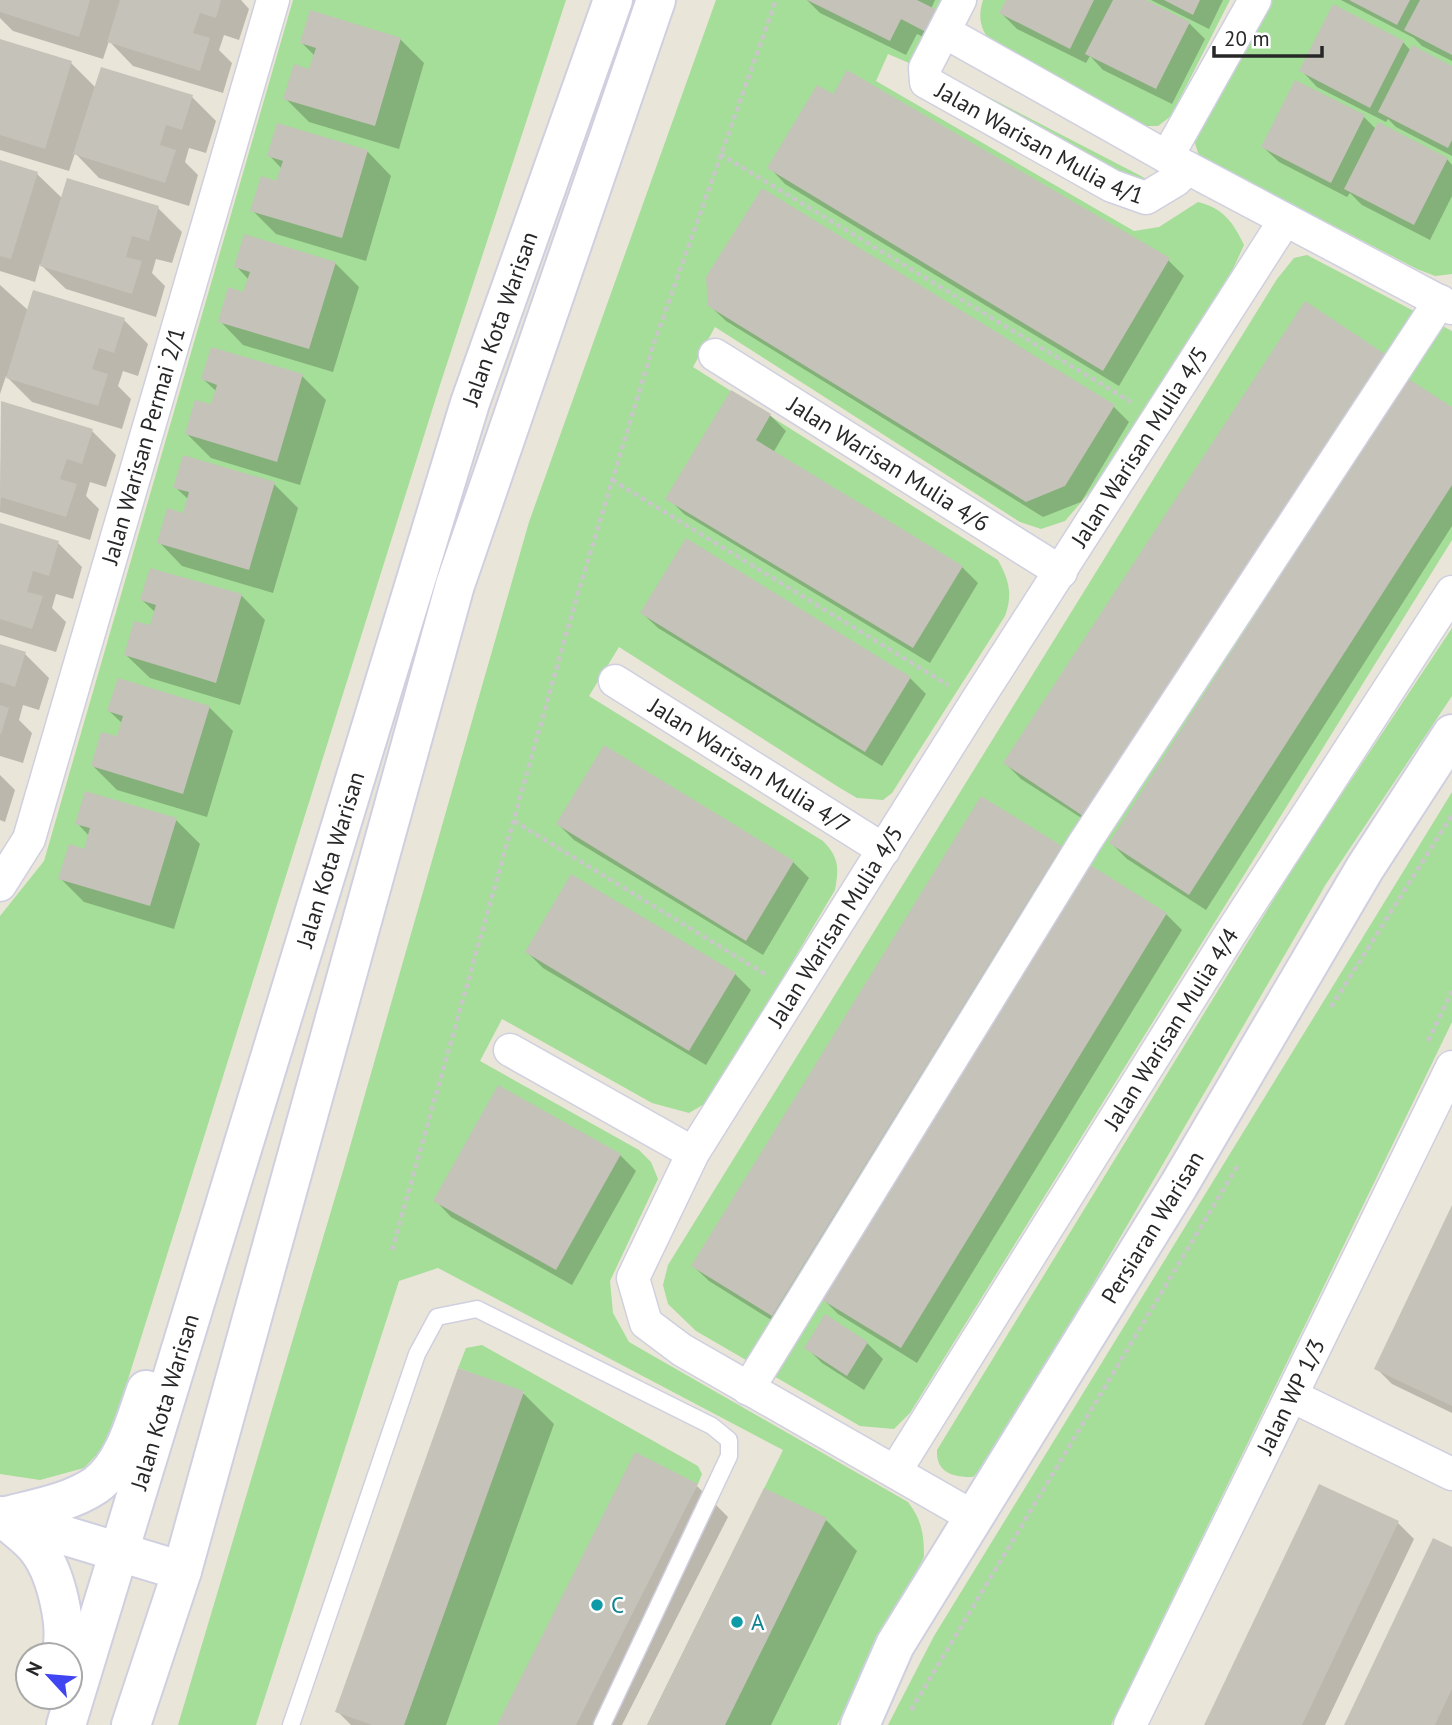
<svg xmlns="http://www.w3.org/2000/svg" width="1452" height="1725" font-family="'PT Sans',sans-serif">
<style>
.green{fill:#a5de98}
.shadow{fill:#0003}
.building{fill:#c5c2b9}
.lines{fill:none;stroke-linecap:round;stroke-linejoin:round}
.service-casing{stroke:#cfcfe0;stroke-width:19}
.minor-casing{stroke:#cfcfe0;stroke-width:35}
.tertiary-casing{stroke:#cfcfe0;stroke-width:42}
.path{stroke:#c7c7c7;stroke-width:4.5;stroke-dasharray:5 3.5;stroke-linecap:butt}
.service{stroke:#fff;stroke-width:16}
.minor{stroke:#fff;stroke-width:32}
.tertiary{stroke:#fff;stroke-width:38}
.culture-dot{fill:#0f9aa8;stroke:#fff;stroke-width:2.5}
.labels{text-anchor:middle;stroke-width:5;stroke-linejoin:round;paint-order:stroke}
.street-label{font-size:23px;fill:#272727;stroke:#fff}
.culture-label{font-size:23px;fill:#0d838f;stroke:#fff;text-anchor:start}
</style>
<rect width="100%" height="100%" fill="#eae5d9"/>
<!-- green -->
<g class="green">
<path d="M293 0H566L439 388 108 1443 84 1468 40 1480 0 1474V916L44 861Z"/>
<path d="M716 0H942L909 63 888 54 876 81 1134 231 1159 227 1198 202C1223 208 1233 222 1244 245L1233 269 1097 484 1065 521 1041 529 1020 522 715 327 693 367 998 560C1009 580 1013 594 1005 616L892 793 883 800 857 798 840 788 619 647 589 696 823 841C839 857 839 868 835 890L722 1080 706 1103 689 1113 652 1103 502 1019 480 1061 639 1150 651 1162 658 1179 610 1281 613 1313 629 1342 908 1502C922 1520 924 1535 924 1557L837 1725H647L783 1450 438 1268 399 1281 256 1725H178L345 1164 529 522Z"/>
<path d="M983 0H1230L1171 116 1158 126H1142L994 46C981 31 977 19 983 0Z"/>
<path d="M1264 0H1452V274L1435 276 1417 269 1199 156 1193 137Z"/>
<path d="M948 76 1141 176 1147 180 1145 189 943 77Z"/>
<path d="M1307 255 1452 331V540L910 1413 894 1429 860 1426 696 1331 668 1304 663 1285 668 1265 1277 279 1294 258Z"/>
<path d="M1452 628V696L1326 884 990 1461 973 1477C953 1477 936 1473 937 1450L1296 863Z"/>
<path d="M1452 792V1022L1111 1725H888L934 1636Z"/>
<path d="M482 1345 698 1466 702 1474 698 1484 497 1725H404L524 1392 458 1368 466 1348Z"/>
</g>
<!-- shadow -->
<g class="shadow">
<path d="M0 0H241L249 9 239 40 224 35 219 50 232 63 223 93 133 66 109 41 103 59 13 31 0 18Z"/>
<path d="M807 0H935L931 9 952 27 942 46 917 34 906 55 820 13Z"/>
<path d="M1008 0H1142L1189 23 1205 39 1172 104 1103 70 1090 56 1086 63 1017 29 1001 13Z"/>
<path d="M1151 0H1223L1209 29Z"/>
<path d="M1341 0H1452V61L1422 46 1414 38Z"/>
<path d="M400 39 424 63 399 149 309 122 285 98 310 71 315 56 302 43Z"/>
<path d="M0 41 71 63 96 88 192 97 216 121 206 153 189 148 185 162 198 175 189 206 99 178 75 153 69 171 0 150Z"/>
<path d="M1403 42 1411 51 1452 67V156L1396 127 1388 119 1386 122 1317 87 1302 71Z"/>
<path d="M1295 82 1364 117 1376 129 1447 159 1452 165V196L1430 240 1362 205 1350 193 1347 197 1279 162 1263 147Z"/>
<path d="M834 96 1168 260 1184 276 1119 386 785 184 770 168Z"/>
<path d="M278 125 368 152 391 176 366 261 276 234 252 210 277 183 282 169 269 155Z"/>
<path d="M0 162 37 174 63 199 158 208 182 232 172 263 156 259 152 273 165 286 156 317 66 289 40 264 35 282 0 271Z"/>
<path d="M335 263 359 287 333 372 243 345 220 321 244 294 249 280 236 266Z"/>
<path d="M0 285 29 311 34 292 124 320 148 344 138 376 123 371 118 386 131 399 122 429 32 402 6 376 0 394Z"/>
<path d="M1306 304 1384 355 1400 371 1100 830 1021 779 1005 763Z"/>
<path d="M709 305 1114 407 1129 422 1081 502 1043 517 726 321Z"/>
<path d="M302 376 326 400 300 485 211 458 187 434 212 407 217 392 203 379Z"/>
<path d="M732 392 770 415 786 431 773 453 962 567 978 583 930 663 684 514 668 498Z"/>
<path d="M2 403 92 431 116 455 106 487 90 482 86 496 99 509 90 540 0 512Z"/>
<path d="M1452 409V526L1206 910 1127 859 1111 843Z"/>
<path d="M274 484 298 508 273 593 182 566 159 542 184 515 189 500 175 487Z"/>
<path d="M0 525 58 543 82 567 73 599 56 594 52 608 66 622 56 652 0 635Z"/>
<path d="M686 540 910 678 926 694 882 766 658 628 642 613Z"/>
<path d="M152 570 242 596 265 620 240 705 150 678 126 655 151 627 156 613 142 600Z"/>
<path d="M0 646 25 654 49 678 39 710 23 705 19 720 32 733 23 763 0 756Z"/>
<path d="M209 707 233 731 207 817 117 790 93 766 119 738 123 724 109 711Z"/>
<path d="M605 747 793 862 809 878 763 955 574 840 558 824Z"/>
<path d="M0 775 15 790 5 822 0 820Z"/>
<path d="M176 820 200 844 174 929 84 902 60 878 86 851 90 837 77 823Z"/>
<path d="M1061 848 1077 863 789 1331 709 1281 693 1266Z"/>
<path d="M1087 865 1166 914 1182 930 917 1363 838 1314 822 1298Z"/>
<path d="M527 952 735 974 751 990 706 1065 543 968Z"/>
<path d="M620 1155 636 1171 572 1285 451 1217 436 1201Z"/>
<path d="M1452 1209V1413L1392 1384 1377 1369Z"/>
<path d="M867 1343 883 1359 864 1390 822 1363 806 1347Z"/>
<path d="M523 1393 554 1424 446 1725H351L337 1711Z"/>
<path d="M697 1486 728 1517 622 1725H499Z"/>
<path d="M826 1520 857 1551 771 1725H649Z"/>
<path d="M1398 1523 1414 1539 1325 1725H1206Z"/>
<path d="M1452 1549V1725H1345Z"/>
</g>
<!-- building -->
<g class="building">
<path d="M0 0H90L79 37 0 12Z"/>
<path d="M120 0H221L216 18 200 13 193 33 210 38 200 71 107 42Z"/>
<path d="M807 0H917L937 10 926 32 901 19 890 41Z"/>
<path d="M1006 0H1094L1070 49 999 13Z"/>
<path d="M1113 0H1146L1190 22 1156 89 1085 54Z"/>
<path d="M1164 0H1200L1193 15Z"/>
<path d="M1349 0H1410L1397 25Z"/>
<path d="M1420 0H1452V55L1404 30Z"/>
<path d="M1333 4 1404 41 1370 108 1299 71Z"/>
<path d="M310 10 401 38 375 126 283 99 294 64 309 69 316 48 300 43Z"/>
<path d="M0 39 72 61 45 149 0 135Z"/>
<path d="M1412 45 1452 66V140L1448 148 1378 112Z"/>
<path d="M101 67 193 95 182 130 166 125 160 145 176 150 165 183 73 154Z"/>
<path d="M847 70 1170 258 1103 371 767 168 817 85 833 94Z"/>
<path d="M1295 80 1365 115 1331 183 1261 147Z"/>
<path d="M1378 122 1448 158 1414 225 1344 189Z"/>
<path d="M277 123 368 150 342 238 250 211 261 176 276 181 283 161 267 156Z"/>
<path d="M0 160 38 172 11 259 0 256Z"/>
<path d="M67 178 159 206 149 241 132 236 126 257 142 261 132 294 40 266Z"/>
<path d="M762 188 1115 405 1065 486 1026 502 708 306 706 277Z"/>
<path d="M244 234 336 262 309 349 218 322 228 287 243 292 250 272 234 267Z"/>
<path d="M33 290 125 318 114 353 99 348 92 369 108 374 98 406 6 378Z"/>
<path d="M1305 301 1385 354 1083 816 1003 763Z"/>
<path d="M211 347 303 374 277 462 185 434 195 400 211 404 217 385 201 379Z"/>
<path d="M1407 378 1452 407V485L1189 895 1109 843Z"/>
<path d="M731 390 771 414 756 440 963 566 913 648 665 499Z"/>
<path d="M1 401 93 429 82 464 67 459 60 479 77 484 66 517 0 497Z"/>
<path d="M183 455 275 482 249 570 157 543 167 508 183 513 189 492 173 488Z"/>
<path d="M0 523 59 541 49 576 33 571 27 592 43 596 32 629 0 619Z"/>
<path d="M686 538 911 677 865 752 640 613Z"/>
<path d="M150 568 242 594 216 683 124 655 134 621 150 625 156 605 140 600Z"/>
<path d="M0 644 26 652 15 687 0 682Z"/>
<path d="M118 678 210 706 183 794 91 766 101 732 117 736 123 716 107 711Z"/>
<path d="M0 705 9 708 1 734H0Z"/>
<path d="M604 745 794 861 746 941 556 824Z"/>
<path d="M85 791 177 818 150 906 58 879 69 844 84 849 90 828 75 824Z"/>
<path d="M981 796 1062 846 772 1316 691 1266Z"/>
<path d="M1087 863 1167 913 901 1348 819 1298Z"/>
<path d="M571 874 736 973 689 1051 525 952Z"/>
<path d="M498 1085 621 1154 556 1270 433 1201Z"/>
<path d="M1452 1205V1406L1374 1369Z"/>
<path d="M825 1314 868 1342 847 1376 804 1348Z"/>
<path d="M458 1368 524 1391 404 1725H372L335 1712Z"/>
<path d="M635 1452 698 1484 576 1725H497Z"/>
<path d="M1319 1484 1399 1521 1302 1725H1204Z"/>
<path d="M764 1488 827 1518 725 1725H647Z"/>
<path d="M1433 1538 1452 1547V1689L1435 1725H1344Z"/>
</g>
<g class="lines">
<defs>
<path id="service" d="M291 1725 417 1354 437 1317 477 1309 712 1426 729 1440V1456L602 1725"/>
<g id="minor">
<path id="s1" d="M960 0 925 68 926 82 1112 186 1146 198 1176 180 1188 168"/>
<path d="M945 32 1167 157 1452 308"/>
<path d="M1167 157 1255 0"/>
<path id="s2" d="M715 355 1061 572"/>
<path id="s3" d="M615 681 884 850"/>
<path id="s4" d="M0 885 29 839 273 0"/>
<path d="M510 1050 693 1153"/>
<path d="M748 1389 1085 842 1440 301"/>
<path d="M1292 1396 1452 1474"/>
<path id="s5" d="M896 1470 1229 936 1452 592"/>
<path id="s6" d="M975 1518 682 1350 646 1323 633 1278 693 1153 976 702 1285 220"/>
<path id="s7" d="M1130 1725 1452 1067"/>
</g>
<g id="tertiary">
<path d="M0 1516 182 1571"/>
<path d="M3 1517C33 1509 70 1503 96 1485 124 1465 135 1421 146 1390"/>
<path d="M7 1521C17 1530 31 1539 39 1551 56 1574 69 1627 61 1655"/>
<path id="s8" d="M66 1725 470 403 613 0"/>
<path d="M131 1725 182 1571 455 585 656 0"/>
<path id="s9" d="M860 1725 895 1645 1179 1185 1365 868 1452 734"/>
</g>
</defs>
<!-- service casing -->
<use href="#service" class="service-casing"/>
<!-- minor casing -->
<use href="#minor" class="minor-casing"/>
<!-- tertiary casing -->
<use href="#tertiary" class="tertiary-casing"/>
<!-- path -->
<g class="path">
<path d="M720 154 1131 402"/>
<path d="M612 480 948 685"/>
<path d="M514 821 765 974"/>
<path d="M1331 1007 1452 815"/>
<path d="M1428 1041 1452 991"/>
<path d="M392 1250 575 603 653 346 776 0"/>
<path d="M911 1710 1238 1165"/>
</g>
<!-- service -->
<use href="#service" class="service"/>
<!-- minor -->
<use href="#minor" class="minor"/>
<!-- tertiary -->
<use href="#tertiary" class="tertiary"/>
</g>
<!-- markers -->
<g class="culture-dot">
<circle cx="597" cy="1605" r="7"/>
<circle cx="737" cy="1622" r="7"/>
</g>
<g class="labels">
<!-- street labels -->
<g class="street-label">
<text dy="8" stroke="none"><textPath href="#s1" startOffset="220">Jalan Warisan Mulia 4/1</textPath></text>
<text dy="8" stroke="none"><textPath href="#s8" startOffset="1472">Jalan Kota Warisan</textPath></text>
<text dy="8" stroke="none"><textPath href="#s4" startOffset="464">Jalan Warisan Permai 2/1</textPath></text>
<text dy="8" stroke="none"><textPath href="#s6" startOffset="1404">Jalan Warisan Mulia 4/5</textPath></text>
<text dy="8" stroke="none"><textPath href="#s2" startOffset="205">Jalan Warisan Mulia 4/6</textPath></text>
<text dy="8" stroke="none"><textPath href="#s3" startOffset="159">Jalan Warisan Mulia 4/7</textPath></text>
<text dy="8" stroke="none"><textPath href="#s8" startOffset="905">Jalan Kota Warisan</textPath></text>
<text dy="8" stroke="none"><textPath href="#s6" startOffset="836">Jalan Warisan Mulia 4/5</textPath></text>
<text dy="8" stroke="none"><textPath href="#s5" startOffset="520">Jalan Warisan Mulia 4/4</textPath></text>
<text dy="8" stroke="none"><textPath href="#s9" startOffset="578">Persiaran Warisan</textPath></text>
<text dy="8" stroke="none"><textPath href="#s7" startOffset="366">Jalan WP 1/3</textPath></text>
<text dy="8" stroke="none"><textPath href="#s8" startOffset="338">Jalan Kota Warisan</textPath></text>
</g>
<!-- culture labels -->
<g class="culture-label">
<text x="611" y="1613">C</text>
<text x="751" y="1630">A</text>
</g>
</g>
<!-- north arrow -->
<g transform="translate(49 1676) rotate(296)"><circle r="33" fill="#ffffff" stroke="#a9a9a9" stroke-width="2"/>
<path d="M0-5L12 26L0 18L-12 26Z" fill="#3f45f1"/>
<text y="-10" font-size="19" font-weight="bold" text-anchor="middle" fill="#272727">N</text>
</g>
<!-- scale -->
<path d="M1214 46v10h108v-10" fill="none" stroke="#272727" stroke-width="3.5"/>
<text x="1224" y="46" font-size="21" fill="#272727" stroke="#ffffff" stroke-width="5" paint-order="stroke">20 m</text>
</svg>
